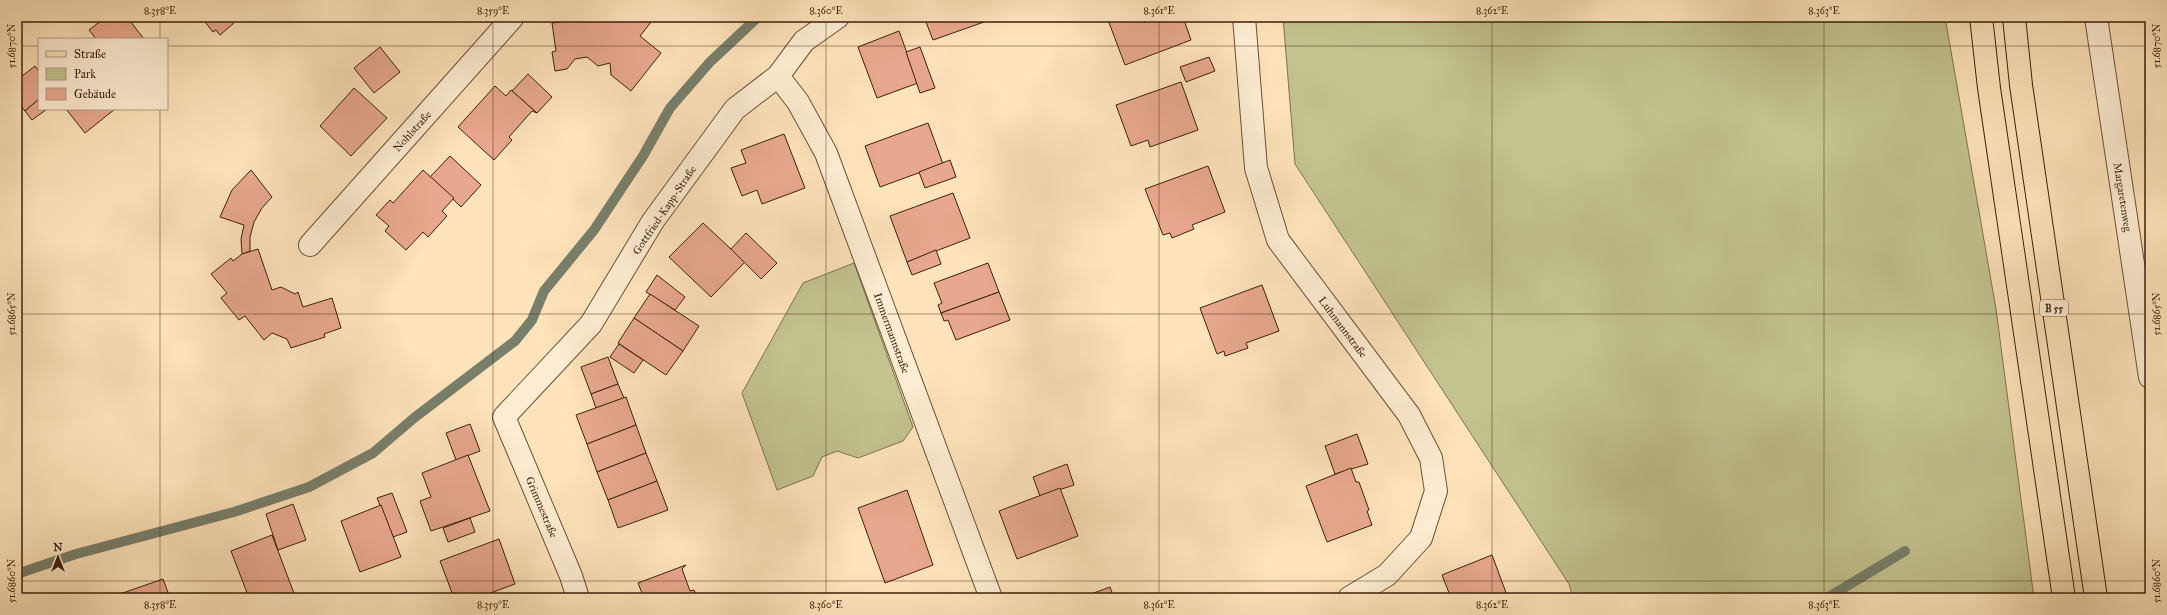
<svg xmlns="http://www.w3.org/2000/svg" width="2167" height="615" font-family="'IM FELL Great Primer',serif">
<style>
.green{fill:#c2c38f;stroke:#80724c}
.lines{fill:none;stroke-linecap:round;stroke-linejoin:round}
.stream{stroke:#787f6b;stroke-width:10}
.building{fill:#e8a88f;stroke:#3d2009}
.street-casing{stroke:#6d5136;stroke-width:24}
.primary-casing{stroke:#3d2009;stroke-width:24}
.street{stroke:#feedd3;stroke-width:22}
.primary{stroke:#fee3bb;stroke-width:22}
.ticks{fill:none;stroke:#3d2009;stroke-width:1;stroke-opacity:0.45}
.labels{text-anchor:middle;stroke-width:4;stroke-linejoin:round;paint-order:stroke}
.shield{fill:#feedd3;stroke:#775e46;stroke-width:1}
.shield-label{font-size:10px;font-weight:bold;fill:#3d2009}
.street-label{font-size:11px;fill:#3d2009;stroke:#feedd3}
.neatline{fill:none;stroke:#3d2009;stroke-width:1.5}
.ticks-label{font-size:10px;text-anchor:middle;fill:#3d2009}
</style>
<rect width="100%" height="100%" fill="#fee3bb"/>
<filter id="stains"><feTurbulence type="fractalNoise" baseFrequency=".005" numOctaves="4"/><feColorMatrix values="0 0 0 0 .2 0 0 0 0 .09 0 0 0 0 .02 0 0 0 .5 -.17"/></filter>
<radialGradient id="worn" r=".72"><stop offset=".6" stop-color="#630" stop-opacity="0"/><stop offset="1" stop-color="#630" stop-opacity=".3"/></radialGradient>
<!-- green -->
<g class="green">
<path d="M1283 17H1945L1996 309 2034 598H1573L1569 584 1295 164Z"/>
<path d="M854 263 913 427 903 441 858 458 837 451 822 457 813 476 777 490 742 393 803 283Z"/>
</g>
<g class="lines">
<!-- stream -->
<g class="stream">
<path d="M17 574 76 554 234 512 309 487 373 453 414 418 515 341 532 320 544 291 594 230 643 156 670 108 710 62 758 17"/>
<path d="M1827 598 1905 551"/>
</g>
</g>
<!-- building -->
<g class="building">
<path d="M106 17H127L144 39H96L89 30Z"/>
<path d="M201 17H231L230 19 234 23 220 35 216 30 213 32Z"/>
<path d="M601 17H655L640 36 661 53 631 91 611 75 610 63 598 66 587 57 575 59 567 69 555 71 552 52 556 51 552 23 593 18 598 21Z"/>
<path d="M924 17H982L984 22 933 40Z"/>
<path d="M1117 17H1183L1191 40 1125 65 1108 20Z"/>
<path d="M899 31 918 83 877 98 858 47Z"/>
<path d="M380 47 400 72 374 93 354 68Z"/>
<path d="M920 47 935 88 920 93 906 52Z"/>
<path d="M1209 57 1215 71 1186 82 1180 67Z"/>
<path d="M35 66 39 72V99L25 111 17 101V80Z"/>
<path d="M528 74 552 97 537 113 512 91Z"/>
<path d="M1181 82 1198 130 1150 147 1148 140 1131 146 1116 105Z"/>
<path d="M495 86 506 96 511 90 537 113 532 111 509 137 512 140 494 160 458 127Z"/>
<path d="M354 88 387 118 351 156 320 126Z"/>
<path d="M39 99V109H47L32 120 25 111Z"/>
<path d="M66 109H115L85 133Z"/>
<path d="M928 123 943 164 880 187 865 146Z"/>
<path d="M784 134 805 188 762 204 757 190 742 196 731 168 746 163 741 150Z"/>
<path d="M450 156 481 185 461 207 430 177Z"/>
<path d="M950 160 956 177 925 188 919 172Z"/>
<path d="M1208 166 1225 212 1192 225 1194 229 1172 238 1170 233 1163 235 1145 189Z"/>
<path d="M251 170 272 197 262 208 254 222 250 237V251L242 254 241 239 244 225 220 217 232 190Z"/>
<path d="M423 170 454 198 442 211 447 216 428 237 423 232 406 250 385 231 389 226 376 215 390 200 393 203Z"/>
<path d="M953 193 970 238 907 262 890 216Z"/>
<path d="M703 223 745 262 711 297 669 257Z"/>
<path d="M746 233 777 263 761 279 731 249Z"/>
<path d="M258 249 272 290 281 287 295 294 298 292 303 307 332 298 341 328 324 334 325 337 291 348 287 339 272 333 264 340 245 316 239 320 221 298 227 293 211 274 231 258 233 261 242 254Z"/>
<path d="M936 250 941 264 912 275 907 262Z"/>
<path d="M988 263 999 292 941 313 938 305 942 303 934 283Z"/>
<path d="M657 275 685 297 675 310 646 292Z"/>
<path d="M1262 285 1279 331 1246 343 1248 348 1225 356 1224 351 1217 354 1200 308Z"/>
<path d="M999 292 1010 320 956 340 948 320 944 321 941 313Z"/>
<path d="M650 294 699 326 683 351 634 318Z"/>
<path d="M634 318 683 351 666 375 618 343Z"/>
<path d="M619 344 643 360 634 373 610 357Z"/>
<path d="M608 357 618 384 591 394 581 367Z"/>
<path d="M618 384 624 398 596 408 591 394Z"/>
<path d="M626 397 636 425 587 444 576 415Z"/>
<path d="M470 424 480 451 456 460 446 433Z"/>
<path d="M636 425 646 453 597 472 587 444Z"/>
<path d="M1357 434 1368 464 1335 474 1325 446Z"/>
<path d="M646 453 657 481 608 500 597 472Z"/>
<path d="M468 455 490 511 431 531 420 501 431 497 422 473Z"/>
<path d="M1067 464 1074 485 1040 496 1033 477Z"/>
<path d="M1351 468 1356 482H1359L1369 510 1367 511 1372 525 1327 542 1306 486Z"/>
<path d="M657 481 668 510 618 528 608 500Z"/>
<path d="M1060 488 1078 536 1017 559 999 511Z"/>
<path d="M907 490 933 565 885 583 858 508Z"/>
<path d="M392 493 407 532 393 537 377 498Z"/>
<path d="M293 504 306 540 278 550 266 514Z"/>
<path d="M381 505 401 557 360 572 341 521Z"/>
<path d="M470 518 475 532 448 542 443 528Z"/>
<path d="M272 535 295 596 249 598 231 551Z"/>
<path d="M499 539 515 584 477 598H454L440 561Z"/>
<path d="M1492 555 1508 598H1451L1442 575Z"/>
<path d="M686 565 682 569 690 591 694 590 698 598H644L638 583Z"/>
<path d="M163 579 170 598H118L117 595Z"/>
<path d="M1110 587 1114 598H1080Z"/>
</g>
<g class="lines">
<defs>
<g id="street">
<path d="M1244 17 1256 168 1278 240 1409 415 1431 458 1436 491 1421 538 1387 575 1349 598"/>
<path d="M2096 17 2150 377"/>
<path d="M778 76 798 102 826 153 991 598"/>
<path d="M310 245 513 17"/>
<path d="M578 598 571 576 504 417 591 324 653 221 735 109 778 76 804 41 838 17"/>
</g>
<g id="primary">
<path d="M1981 17 1989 88 2064 598"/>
<path d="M2014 17 2021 85 2096 598"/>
</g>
</defs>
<!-- street casing -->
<use href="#street" class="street-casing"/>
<!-- primary casing -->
<use href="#primary" class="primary-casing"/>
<!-- street -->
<use href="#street" class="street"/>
<!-- primary -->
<use href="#primary" class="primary"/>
</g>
<!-- ticks -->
<path class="ticks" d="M160 17V39M493 17V598M826 17V598M1159 17V598M1492 17V598M1824 17V598M17 46H39M167 46H2150M160 109V598M17 314H2150M17 581H2150"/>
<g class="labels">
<!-- shield labels -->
<rect class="shield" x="2040" y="300" width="28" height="16" rx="3"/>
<g class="shield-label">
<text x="2054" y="312">B 55</text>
</g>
<!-- street labels -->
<g class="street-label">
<text transform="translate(412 131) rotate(-48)" y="4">Nohlstraße</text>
<text transform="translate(2123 197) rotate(81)" y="4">Margaretenweg</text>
<text transform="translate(664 210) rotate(-56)" y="4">Gottfried-Kapp-Straße</text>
<text transform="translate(1343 327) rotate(53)" y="4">Luhmannstraße</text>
<text transform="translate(892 333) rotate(70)" y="4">Immermannstraße</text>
<text transform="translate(542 507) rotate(67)" y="4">Grimmestraße</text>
</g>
</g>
<!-- margin -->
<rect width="2167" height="615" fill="none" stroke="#fee3bb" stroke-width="44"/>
<!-- legend -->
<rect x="38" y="38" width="130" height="72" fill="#feedd3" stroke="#b19b82"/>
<rect x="46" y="51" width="20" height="6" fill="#fee3bb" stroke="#b19b82"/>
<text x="74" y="58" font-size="12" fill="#3d2009">Straße</text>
<rect x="46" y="68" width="20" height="12" fill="#c2c38f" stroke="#b19b82"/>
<text x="74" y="78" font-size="12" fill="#3d2009">Park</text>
<rect x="46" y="88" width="20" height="12" fill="#e8a88f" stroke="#b19b82"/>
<text x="74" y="98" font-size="12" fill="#3d2009">Gebäude</text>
<!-- north arrow -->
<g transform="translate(58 557)" stroke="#feedd3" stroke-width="3" paint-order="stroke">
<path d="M0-3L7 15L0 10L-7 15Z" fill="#3d2009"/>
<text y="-6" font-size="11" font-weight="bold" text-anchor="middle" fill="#3d2009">N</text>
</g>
<rect x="22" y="22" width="2123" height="571" class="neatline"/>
<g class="ticks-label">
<text x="160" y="14">8.358°E</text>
<text x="493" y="14">8.359°E</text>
<text x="826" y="14">8.360°E</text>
<text x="1159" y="14">8.361°E</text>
<text x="1492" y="14">8.362°E</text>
<text x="1824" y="14">8.363°E</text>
<text transform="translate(11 46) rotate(-90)" y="4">51.6870°N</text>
<text transform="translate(2156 46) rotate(-90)" y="4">51.6870°N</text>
<text transform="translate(11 314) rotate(-90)" y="4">51.6865°N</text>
<text transform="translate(2156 314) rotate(-90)" y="4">51.6865°N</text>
<text transform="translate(11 581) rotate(-90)" y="4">51.6860°N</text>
<text transform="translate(2156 581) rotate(-90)" y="4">51.6860°N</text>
<text x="160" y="608">8.358°E</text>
<text x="493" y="608">8.359°E</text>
<text x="826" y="608">8.360°E</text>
<text x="1159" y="608">8.361°E</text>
<text x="1492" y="608">8.362°E</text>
<text x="1824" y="608">8.363°E</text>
</g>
<rect width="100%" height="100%" filter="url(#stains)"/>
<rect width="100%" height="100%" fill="url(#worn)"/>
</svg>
